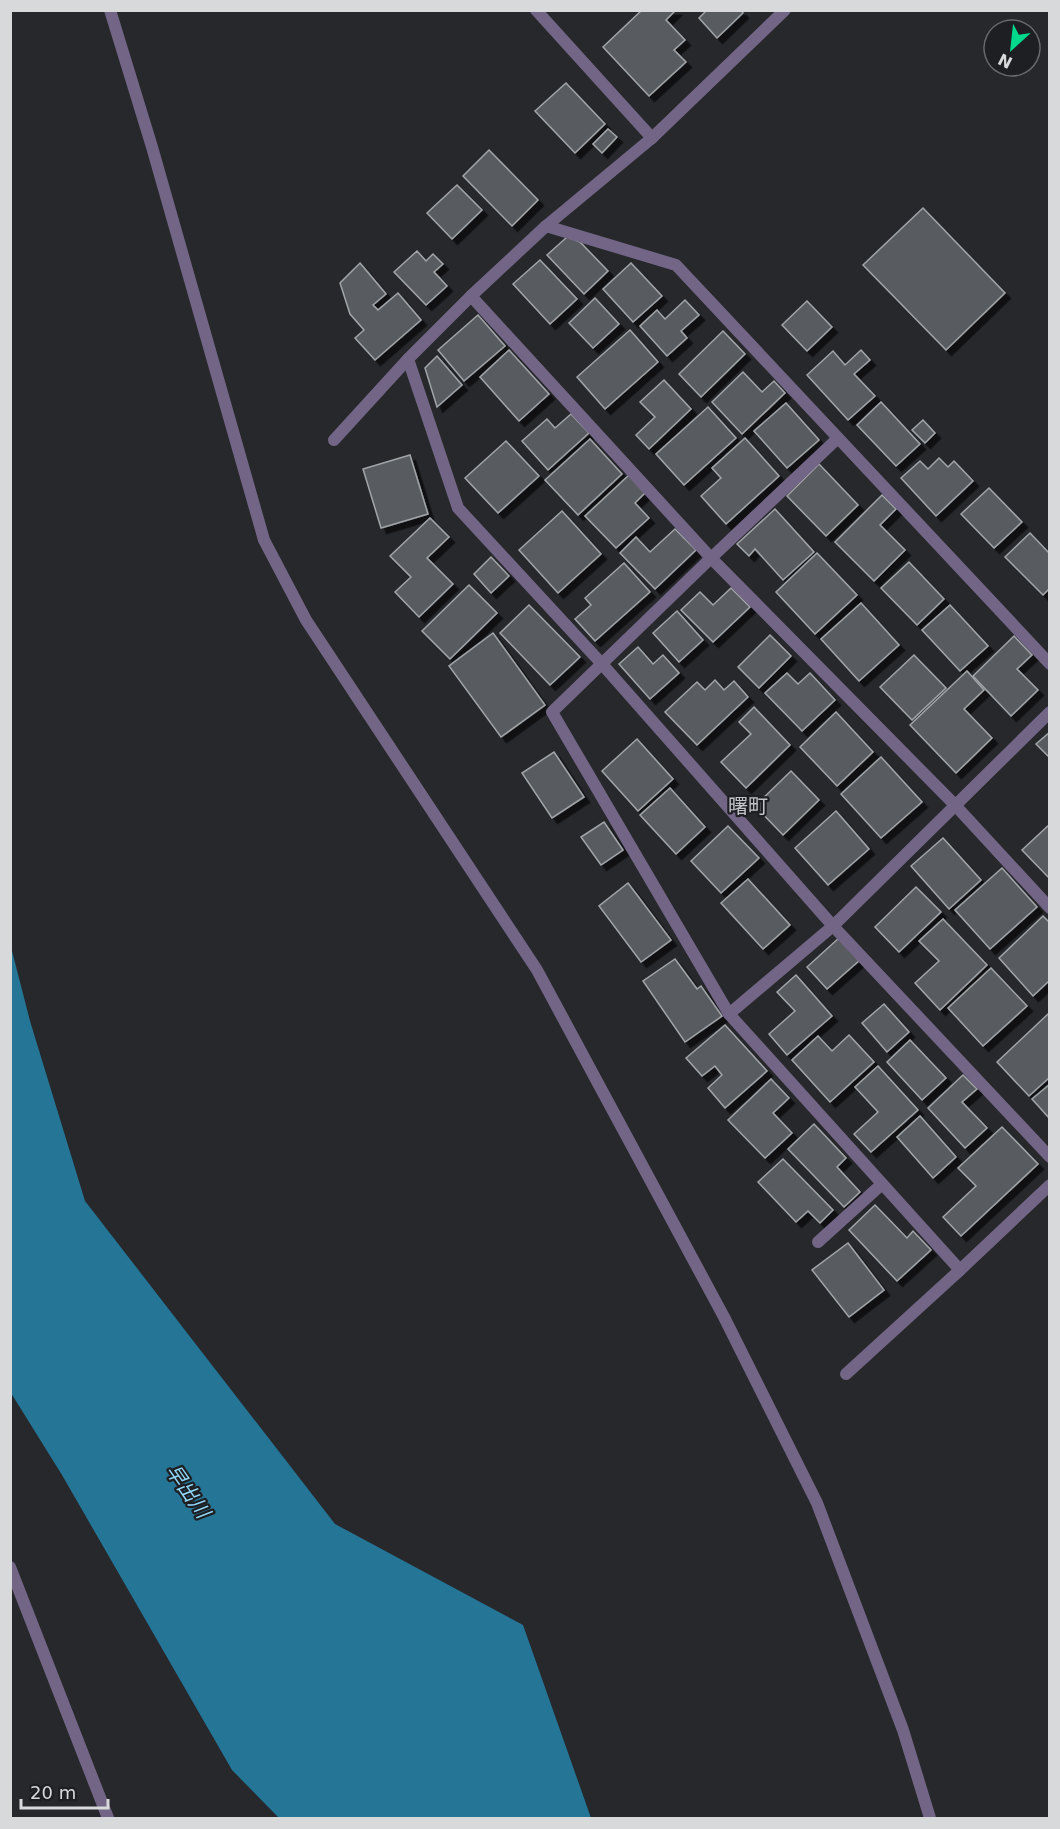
<svg xmlns="http://www.w3.org/2000/svg" width="1060" height="1829" viewBox="0 0 1060 1829" font-family="'DejaVu Sans','Noto Sans JP',sans-serif">
	<style>
		.water { fill: #257597 }
		.building { fill: #595c60; stroke: #a1a5a9; stroke-width: 1.5; filter: url(#shadow) }
		.lines { fill: none; stroke-linecap: round; stroke-linejoin: round }
		.street { stroke: #726585; stroke-width: 12 }
		.labels { text-anchor: middle; dominant-baseline: central; stroke-width: 4.5; stroke-linejoin: round; paint-order: stroke }
		.neighbourhood-label { font-size: 20px; fill: #c3c4c9; stroke: #1e1f22 }
		.water-label { font-size: 20px; font-style: italic; fill: #91d8fb; stroke: #1e1f22 }
	</style>
	<defs>
		<filter id="shadow"><feDropShadow dx="5.5" dy="5.5" stdDeviation="0" flood-color="#0009"/></filter>
	</defs>
	<rect width="100%" height="100%" fill="#27282c"/>
	<!-- water -->
	<polygon class="water" points="11,947 30,1021 85,1201 335,1524 523,1625 591,1818 279,1818 232,1770 62,1475 11,1393"/>
	<!-- building -->
	<g class="building">
		<polygon points="642,10 676,10 666,20 685,40 674,50 686,62 649,96 603,47"/>
		<polygon points="707,10 741,10 743,13 717,38 699,18"/>
		<polygon points="566,83 605,124 575,153 535,111"/>
		<polygon points="608,129 617,137 602,153 593,144"/>
		<polygon points="489,150 538,200 512,226 463,176"/>
		<polygon points="457,185 482,210 452,239 427,213"/>
		<polygon points="923,208 1005,293 946,350 863,265"/>
		<polygon points="567,237 580,242 608,271 584,294 547,255"/>
		<polygon points="417,251 426,261 433,254 443,264 434,272 447,286 426,305 394,272"/>
		<polygon points="540,260 577,299 550,324 513,284"/>
		<polygon points="360,263 386,294 373,305 378,310 398,293 421,320 375,360 355,338 364,330 350,314 340,283"/>
		<polygon points="631,263 662,296 633,322 603,289"/>
		<polygon points="595,298 619,324 593,348 569,323"/>
		<polygon points="685,300 699,315 681,331 687,338 667,356 640,326 657,310 665,319"/>
		<polygon points="807,301 832,327 807,351 782,325"/>
		<polygon points="478,315 505,346 464,381 438,350"/>
		<polygon points="630,330 658,362 605,409 577,377"/>
		<polygon points="723,331 745,354 701,397 679,374"/>
		<polygon points="509,350 549,394 519,421 480,377"/>
		<polygon points="861,350 870,360 854,374 875,396 848,420 807,375 833,351 845,365"/>
		<polygon points="437,356 462,385 437,407 425,368"/>
		<polygon points="743,372 762,392 774,381 785,393 742,434 712,402"/>
		<polygon points="664,380 691,409 649,449 636,435 655,417 640,402"/>
		<polygon points="881,402 920,444 896,466 857,425"/>
		<polygon points="786,403 819,440 787,468 754,431"/>
		<polygon points="708,407 736,438 684,485 656,454"/>
		<polygon points="571,414 589,433 548,470 522,441 547,419 555,428"/>
		<polygon points="923,420 935,433 925,443 912,430"/>
		<polygon points="745,438 779,476 726,524 701,496 721,478 712,468"/>
		<polygon points="590,439 622,474 578,515 545,480"/>
		<polygon points="506,441 539,476 498,513 465,478"/>
		<polygon points="410,455 428,514 381,528 363,469"/>
		<polygon points="939,458 948,467 954,461 973,481 936,516 901,478 920,461 928,469"/>
		<polygon points="819,464 858,505 826,536 787,496"/>
		<polygon points="629,475 645,493 635,503 649,518 616,548 585,516"/>
		<polygon points="989,488 1022,522 994,548 961,514"/>
		<polygon points="882,495 896,509 880,525 905,550 874,581 835,542"/>
		<polygon points="775,509 814,552 783,580 755,549 749,556 737,544"/>
		<polygon points="562,511 601,554 558,593 519,550"/>
		<polygon points="430,518 449,537 427,558 453,584 419,617 395,592 411,577 390,556"/>
		<polygon points="675,529 696,550 655,589 620,553 636,537 650,552"/>
		<polygon points="1030,533 1050,554 1050,588 1043,595 1005,557"/>
		<polygon points="817,553 857,595 815,634 776,592"/>
		<polygon points="491,557 509,576 491,593 474,574"/>
		<polygon points="909,562 944,599 917,625 881,588"/>
		<polygon points="624,563 650,592 595,641 575,619 591,605 585,598"/>
		<polygon points="469,585 497,613 450,659 422,631"/>
		<polygon points="731,588 750,607 713,642 681,610 700,592 713,605"/>
		<polygon points="861,603 899,645 859,681 821,639"/>
		<polygon points="529,605 580,657 550,685 500,633"/>
		<polygon points="950,605 988,646 960,671 922,630"/>
		<polygon points="677,611 703,640 679,662 653,633"/>
		<polygon points="493,633 545,705 501,737 449,666"/>
		<polygon points="770,635 791,656 759,688 738,667"/>
		<polygon points="1014,636 1032,655 1017,669 1038,690 1011,716 973,676"/>
		<polygon points="638,647 653,664 663,655 679,673 650,699 619,664"/>
		<polygon points="914,655 946,688 912,720 880,687"/>
		<polygon points="967,671 984,690 964,709 992,738 956,773 910,725"/>
		<polygon points="787,673 798,684 810,673 835,700 802,731 765,693"/>
		<polygon points="715,680 724,690 734,681 748,697 697,745 665,712 697,682 705,690"/>
		<polygon points="754,707 790,745 746,788 721,762 751,734 739,722"/>
		<polygon points="836,712 873,752 837,786 800,747"/>
		<polygon points="1050,732 1050,758 1036,744"/>
		<polygon points="637,739 673,779 638,811 602,771"/>
		<polygon points="554,752 584,797 552,818 522,773"/>
		<polygon points="881,757 922,802 881,838 841,794"/>
		<polygon points="791,771 819,800 783,835 755,806"/>
		<polygon points="670,788 705,827 676,854 640,815"/>
		<polygon points="836,811 869,849 828,885 795,848"/>
		<polygon points="604,822 623,850 601,865 581,837"/>
		<polygon points="1050,824 1050,879 1022,850"/>
		<polygon points="728,826 759,858 721,893 691,861"/>
		<polygon points="943,838 981,880 949,909 911,866"/>
		<polygon points="1002,868 1037,907 990,949 955,910"/>
		<polygon points="748,879 790,925 763,949 721,903"/>
		<polygon points="628,883 671,940 641,962 599,906"/>
		<polygon points="916,887 941,912 899,952 875,927"/>
		<polygon points="1043,916 1050,923 1050,980 1033,996 999,958"/>
		<polygon points="943,919 987,965 940,1010 915,983 939,961 919,941"/>
		<polygon points="840,937 860,960 827,989 807,967"/>
		<polygon points="675,959 697,989 701,986 722,1016 685,1042 643,981"/>
		<polygon points="991,968 1027,1006 983,1046 948,1008"/>
		<polygon points="796,975 832,1016 787,1055 769,1034 795,1011 777,992"/>
		<polygon points="884,1004 909,1032 887,1052 862,1023"/>
		<polygon points="1048,1014 1050,1016 1050,1077 1029,1096 997,1062"/>
		<polygon points="725,1025 767,1071 725,1108 708,1088 722,1075 715,1066 702,1076 686,1058"/>
		<polygon points="849,1035 874,1062 830,1102 792,1060 818,1036 832,1051"/>
		<polygon points="910,1040 946,1078 922,1100 887,1062"/>
		<polygon points="878,1066 918,1110 871,1152 854,1134 878,1112 855,1087"/>
		<polygon points="963,1075 977,1089 962,1102 987,1128 965,1148 928,1108"/>
		<polygon points="771,1079 789,1098 773,1113 792,1133 765,1158 728,1120"/>
		<polygon points="1050,1084 1050,1119 1032,1099"/>
		<polygon points="920,1116 956,1157 933,1178 897,1137"/>
		<polygon points="814,1124 846,1158 837,1167 860,1192 844,1207 788,1149"/>
		<polygon points="1002,1127 1038,1164 961,1236 943,1217 976,1186 958,1168"/>
		<polygon points="783,1159 833,1210 820,1223 808,1211 796,1222 758,1182"/>
		<polygon points="875,1205 907,1238 913,1231 931,1250 897,1281 849,1230"/>
		<polygon points="848,1243 884,1290 849,1317 812,1270"/>
	</g>
	<g class="lines">
		<!-- street -->
		<g class="street">
			<polyline points="110,10 152,147 264,540 306,620 537,970 724,1317 817,1503 903,1730 930,1818"/>
			<polyline points="536,10 652,138"/>
			<polyline points="546,226 676,265 1050,664"/>
			<polyline points="471,296 711,558 954,804 1050,908"/>
			<polyline points="408,359 458,508 602,664 833,926 1050,1157"/>
			<polyline points="838,438 711,558 552,712 729,1014 960,1270"/>
			<polyline points="334,440 408,359 471,296 546,226 652,138 785,10"/>
			<polyline points="729,1014 833,926 1050,712"/>
			<polyline points="818,1242 882,1184"/>
			<polyline points="846,1374 960,1270 1050,1185"/>
			<polyline points="10,1567 108,1818"/>
		</g>
	</g>
	<g class="labels">
		<!-- neighbourhood labels -->
		<g class="neighbourhood-label">
			<text x="748" y="806">曙町</text>
		</g>
		<!-- water labels -->
		<g class="water-label">
			<text transform="translate(188 1491) rotate(55)">早出川</text>
		</g>
	</g>
	<!-- border -->
	<rect width="1060" height="1829" fill="none" stroke="#d8d9db" stroke-width="24"/>
	<!-- north arrow -->
	<g transform="translate(1012 48) rotate(207)"><circle r="28" fill="#1e1f22" stroke="#68696c" stroke-width="1.5"/>
	<path d="M0-4.5L10 22L0 15L-10 22Z" fill="#00d98c"/>
	<text y="-9" font-size="16" font-weight="bold" text-anchor="middle" fill="#d8d9db">N</text>
	</g>
	<!-- scale -->
	<path d="M21 1799v9h87v-9" fill="none" stroke="#d8d9db" stroke-width="3"/>
	<text x="30" y="1799" font-size="18" fill="#d8d9db" stroke="#1e1f22" stroke-width="4.5" paint-order="stroke">20 m</text>
</svg>
